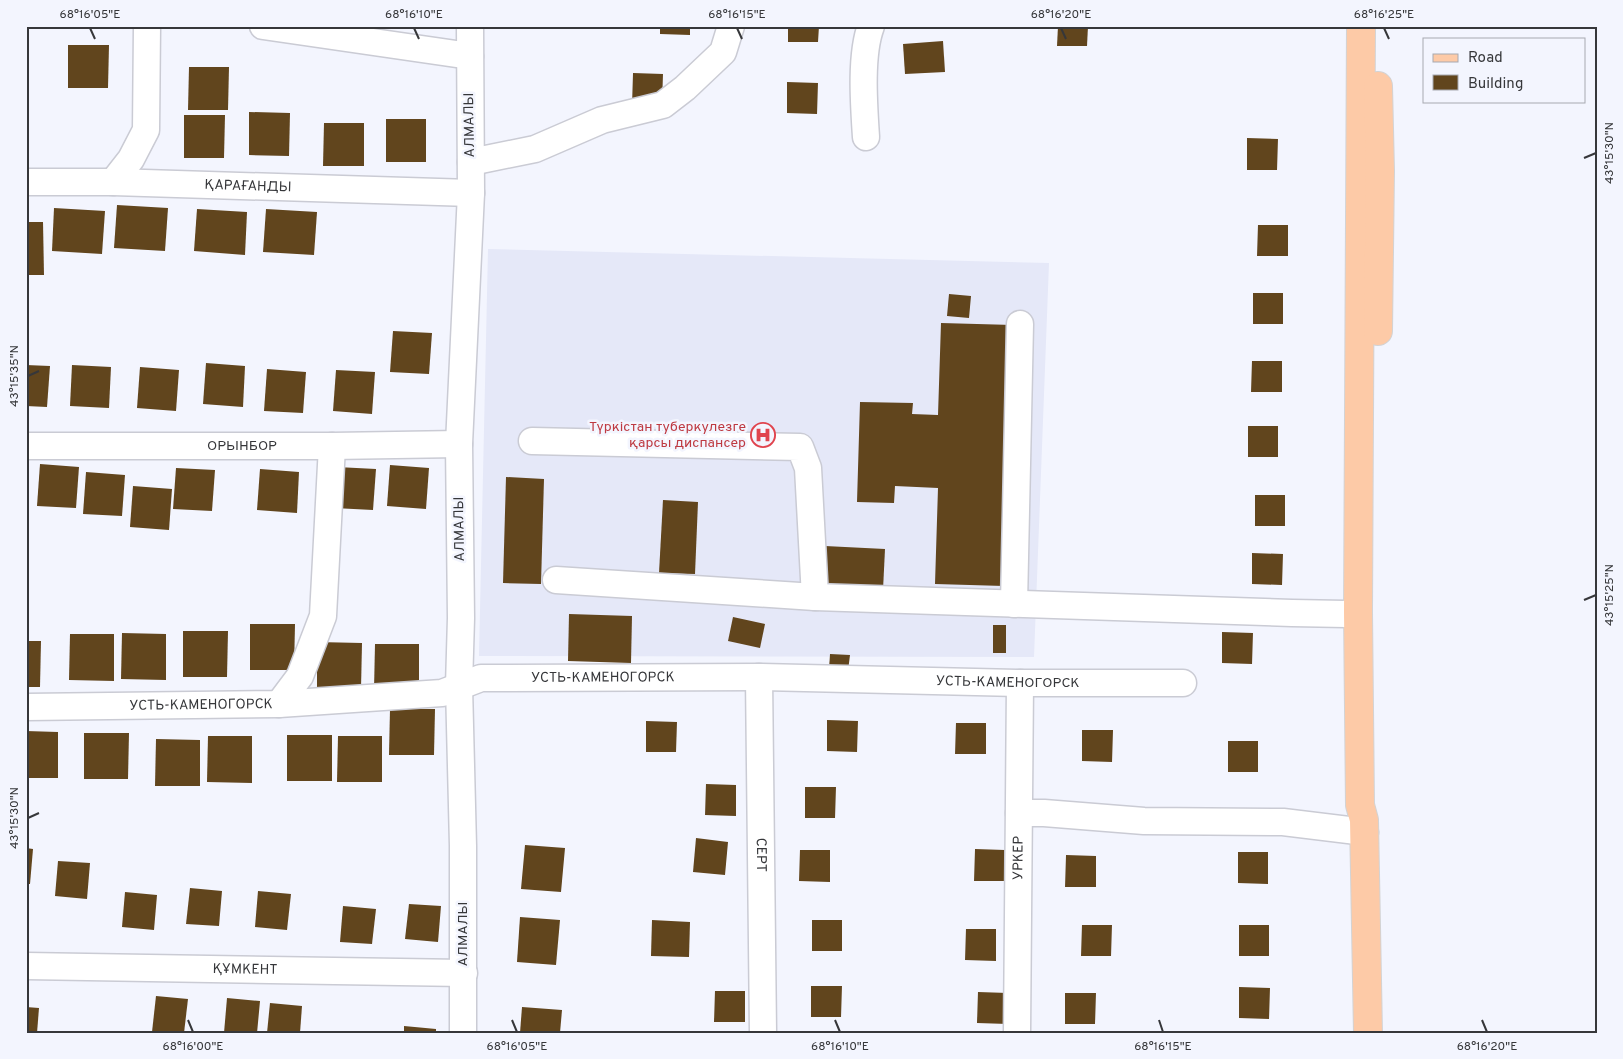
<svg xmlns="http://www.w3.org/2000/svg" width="1623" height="1059" viewBox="0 0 1623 1059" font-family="Overpass,sans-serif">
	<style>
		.built { fill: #e5e8f8 }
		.building { fill: #61451d }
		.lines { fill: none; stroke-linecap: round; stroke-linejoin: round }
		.minor-casing { stroke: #cacbd4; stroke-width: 29 }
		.major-casing { stroke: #d3d3d4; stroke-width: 30 }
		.minor { stroke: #fff; stroke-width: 26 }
		.major { stroke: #fdcaa7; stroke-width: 28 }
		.ticks { fill: none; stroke: #36373a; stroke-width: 2 }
		.labels { text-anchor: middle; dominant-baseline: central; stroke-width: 5; stroke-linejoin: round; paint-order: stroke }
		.street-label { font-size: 14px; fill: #36373a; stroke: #f3f5fe }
		.health-label { font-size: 14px; fill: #be3a42; stroke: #f3f5fe; text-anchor: end }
		.neatline { fill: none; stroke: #36373a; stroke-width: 2 }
		.ticks-label { font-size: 12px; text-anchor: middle; fill: #36373a }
	</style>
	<rect width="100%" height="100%" fill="#f3f5fe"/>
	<!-- built -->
	<polygon class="built" points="488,249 1049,263 1034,657 479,656"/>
	<!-- building -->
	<g class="building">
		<polygon points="660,26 690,26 690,35 660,34"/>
		<polygon points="788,26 819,26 818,42 788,42"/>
		<polygon points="1058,26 1088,26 1087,46 1057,46"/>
		<polygon points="943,41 945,72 905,74 903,44"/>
		<polygon points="68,45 109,45 108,88 68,88"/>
		<polygon points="189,67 229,67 228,110 188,110"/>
		<polygon points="633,73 663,74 662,105 632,105"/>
		<polygon points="787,82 818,83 817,114 787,113"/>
		<polygon points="249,112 290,113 289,156 249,155"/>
		<polygon points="184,115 225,115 224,158 184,158"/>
		<rect x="386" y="119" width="40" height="43"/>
		<polygon points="324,123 364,123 364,166 323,166"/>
		<polygon points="1247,138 1278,139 1277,170 1247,170"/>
		<polygon points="117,205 168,208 165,251 114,248"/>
		<polygon points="54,208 105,211 102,254 52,251"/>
		<polygon points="197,209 247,212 245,255 194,251"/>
		<polygon points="266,209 317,212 314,255 263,252"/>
		<polygon points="26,222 43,222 44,275 26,275"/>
		<polygon points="1258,225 1288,225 1288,256 1257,256"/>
		<rect x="1253" y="293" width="30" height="31"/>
		<polygon points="949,294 971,296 969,318 947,316"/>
		<polygon points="941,323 1013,325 1004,586 935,584 938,488 895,486 894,503 857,502 860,402 913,403 912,414 938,415"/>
		<polygon points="393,331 432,333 429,374 390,372"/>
		<polygon points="1252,361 1282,361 1282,392 1251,392"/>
		<polygon points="206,363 245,366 243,407 203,404"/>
		<polygon points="26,365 50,366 47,407 26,406"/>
		<polygon points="72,365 111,367 109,408 70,406"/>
		<polygon points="140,367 179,370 176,411 137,408"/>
		<polygon points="267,369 306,372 303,413 264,411"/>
		<polygon points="336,370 375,372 372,414 333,411"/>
		<rect x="1248" y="426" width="30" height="31"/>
		<polygon points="40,464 79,467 76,508 37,506"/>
		<polygon points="390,465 429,468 426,509 387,506"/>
		<polygon points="337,467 376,469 373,510 334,508"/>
		<polygon points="176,468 215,470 212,511 173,509"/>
		<polygon points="260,469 299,472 297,513 257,510"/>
		<polygon points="86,472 125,475 122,516 83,514"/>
		<polygon points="506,477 544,479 541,584 503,583"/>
		<polygon points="133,486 172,489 169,530 130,527"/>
		<rect x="1255" y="495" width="30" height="31"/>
		<polygon points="663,500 698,502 695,574 659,573"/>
		<polygon points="825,546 885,549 883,590 823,588"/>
		<polygon points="1252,553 1283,554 1282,585 1252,584"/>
		<polygon points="569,614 632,616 631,663 568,661"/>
		<polygon points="733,617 765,624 760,648 728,641"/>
		<polygon points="250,624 295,624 294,670 250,670"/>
		<rect x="993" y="625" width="13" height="28"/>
		<polygon points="183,631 228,631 227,677 183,677"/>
		<polygon points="1222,632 1253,633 1252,664 1222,663"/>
		<polygon points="122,633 166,634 166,680 121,679"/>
		<polygon points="70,634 114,634 114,681 69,680"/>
		<polygon points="26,641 41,641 40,687 26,687"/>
		<polygon points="317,642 362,643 361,689 317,689"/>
		<polygon points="375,644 419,644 419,690 374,690"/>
		<polygon points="830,654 850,655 848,671 829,669"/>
		<polygon points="390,709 435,709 434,755 389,755"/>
		<polygon points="827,720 858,721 857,752 827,751"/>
		<polygon points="646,721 677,722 676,752 646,752"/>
		<polygon points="956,723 986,723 986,754 955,754"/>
		<polygon points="1082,730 1113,730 1112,762 1082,761"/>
		<polygon points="26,731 58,732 58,778 26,778"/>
		<polygon points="84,733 129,733 128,779 84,779"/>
		<rect x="287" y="735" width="45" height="46"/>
		<polygon points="208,736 252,736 252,783 207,782"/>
		<polygon points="338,736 382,736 382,782 337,782"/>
		<polygon points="156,739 200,740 200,786 155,786"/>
		<rect x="1228" y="741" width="30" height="31"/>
		<polygon points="706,784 736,785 736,816 705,815"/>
		<polygon points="805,787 836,787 835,818 805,818"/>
		<polygon points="696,838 728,842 725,875 693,872"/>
		<polygon points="525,845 565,848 561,892 521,889"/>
		<polygon points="26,848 33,849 30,884 26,884"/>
		<polygon points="975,849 1005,850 1004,881 974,881"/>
		<polygon points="800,850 830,850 830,882 799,881"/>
		<polygon points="1238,852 1268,852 1268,884 1238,883"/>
		<polygon points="1066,855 1096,856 1096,887 1065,887"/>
		<polygon points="58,861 90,863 87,899 55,896"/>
		<polygon points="190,888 222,891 219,926 186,924"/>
		<polygon points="258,891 291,894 287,930 255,927"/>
		<polygon points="125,892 157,895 154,930 122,927"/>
		<polygon points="409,904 441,906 438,942 405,939"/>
		<polygon points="343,906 376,909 372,944 340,942"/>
		<polygon points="520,917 560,920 556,965 517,962"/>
		<polygon points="652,920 690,922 689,957 651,956"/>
		<rect x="812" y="920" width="30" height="31"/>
		<polygon points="1082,925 1112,925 1111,956 1081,956"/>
		<rect x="1239" y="925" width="30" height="31"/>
		<polygon points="966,929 996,929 996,961 965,960"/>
		<polygon points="811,986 842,986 841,1017 811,1017"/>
		<polygon points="1239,987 1270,988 1269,1019 1239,1018"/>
		<polygon points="715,991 745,991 745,1022 714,1022"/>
		<polygon points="978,992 1008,993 1008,1024 977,1023"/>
		<polygon points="1065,993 1096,993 1095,1024 1065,1024"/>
		<polygon points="156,996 188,999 184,1033 152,1032"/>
		<polygon points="227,998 260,1001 257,1033 224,1033"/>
		<polygon points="270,1003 302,1006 300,1033 267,1033"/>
		<polygon points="26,1007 39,1008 37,1033 26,1033"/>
		<polygon points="522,1007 562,1010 560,1033 520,1033"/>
		<polygon points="404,1026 436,1029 436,1033 404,1033"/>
	</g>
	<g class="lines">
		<defs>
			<g id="minor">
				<polyline points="263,26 470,56"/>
				<path d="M866,137C864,106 860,55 871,26"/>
				<polyline points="471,162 535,149 602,120 663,105 685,88 723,52 731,26"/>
				<path id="s1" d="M26,182H113L471,193"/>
				<polyline points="113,182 131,159 146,130 147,26"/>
				<polyline points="532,441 800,447 808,468 815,597"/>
				<path id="s2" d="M26,446H332L459,444"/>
				<polyline points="556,580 815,597 1292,613 1346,614 1358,612"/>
				<polyline points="1014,604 1020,324"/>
				<path id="s3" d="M759,677L763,1033"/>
				<polyline points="279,704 300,676 323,616 332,446"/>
				<path id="s4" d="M26,707L279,704L442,693L481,678L759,677L1020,683H1183"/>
				<polyline points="1019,813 1044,813 1144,821 1283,822 1365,832"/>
				<path id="s5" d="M26,966L464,973"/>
				<polyline points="463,1033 463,846 459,686 461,618 459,444 471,193 470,26"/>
				<path id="s6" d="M1017,1033L1020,683"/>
			</g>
			<g id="major">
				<polyline points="1361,26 1358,612 1360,805 1364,820 1368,1033"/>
				<polyline points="1378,86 1380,171 1378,331"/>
			</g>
		</defs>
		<!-- minor casing -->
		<use href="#minor" class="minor-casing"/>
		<!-- major casing -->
		<use href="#major" class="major-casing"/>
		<!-- minor -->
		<use href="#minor" class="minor"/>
		<!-- major -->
		<use href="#major" class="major"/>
	</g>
	<!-- ticks -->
	<path class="ticks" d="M90,28L95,39M414,28L419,39M737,28L742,39M1061,28L1066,39M1384,28L1389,39M1584,158L1596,153M28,376L39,371M1584,600L1596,595M28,818L39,813M188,1020L193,1032M512,1020L517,1032M835,1020L840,1032M1159,1020L1163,1032M1482,1020L1487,1032"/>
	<!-- icons -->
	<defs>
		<symbol id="hospital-ring" viewBox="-11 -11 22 22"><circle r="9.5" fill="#f3f5fe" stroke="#e0444e" stroke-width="1.5"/><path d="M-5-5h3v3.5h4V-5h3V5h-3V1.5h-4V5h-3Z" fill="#e0444e"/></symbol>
	</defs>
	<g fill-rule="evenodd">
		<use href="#hospital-ring" x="749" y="421" width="28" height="28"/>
	</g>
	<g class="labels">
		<!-- street labels -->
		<g class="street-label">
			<text transform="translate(470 125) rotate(-91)">АЛМАЛЫ</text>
			<text stroke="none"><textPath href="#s1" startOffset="222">ҚАРАҒАНДЫ</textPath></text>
			<text stroke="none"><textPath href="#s2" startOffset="216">ОРЫНБОР</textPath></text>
			<text transform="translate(460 529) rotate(-91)">АЛМАЛЫ</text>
			<text stroke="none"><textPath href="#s4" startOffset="580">УСТЬ-КАМЕНОГОРСК</textPath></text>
			<text stroke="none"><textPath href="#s4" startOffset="985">УСТЬ-КАМЕНОГОРСК</textPath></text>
			<text stroke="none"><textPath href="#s4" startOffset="175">УСТЬ-КАМЕНОГОРСК</textPath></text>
			<text stroke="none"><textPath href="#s3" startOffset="178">СЕРТ</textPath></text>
			<text stroke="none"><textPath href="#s6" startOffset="175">УРКЕР</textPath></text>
			<text transform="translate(463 934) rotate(-90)">АЛМАЛЫ</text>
			<text stroke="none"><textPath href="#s5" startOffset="219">ҚҰМКЕНТ</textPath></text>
		</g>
		<!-- health labels -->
		<g class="health-label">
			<text x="746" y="427">Түркістан туберкулезге<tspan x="746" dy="16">қарсы диспансер</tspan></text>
		</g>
	</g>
	<!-- border -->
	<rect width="1623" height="1059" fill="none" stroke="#f3f5fe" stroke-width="55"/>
	<!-- legend -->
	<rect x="1423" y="38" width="162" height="65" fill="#f3f5fe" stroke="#a7a9b0"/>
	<rect x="1433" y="54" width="25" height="8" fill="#fdcaa7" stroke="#a7a9b0"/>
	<text x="1468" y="62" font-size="15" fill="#36373a">Road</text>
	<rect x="1433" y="75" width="25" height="15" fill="#61451d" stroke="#a7a9b0"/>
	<text x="1468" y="88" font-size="15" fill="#36373a">Building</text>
	<rect x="28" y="28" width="1568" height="1004" class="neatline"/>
	<g class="ticks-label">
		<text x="90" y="18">68°16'05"E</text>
		<text x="414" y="18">68°16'10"E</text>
		<text x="737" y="18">68°16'15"E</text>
		<text x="1061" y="18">68°16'20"E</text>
		<text x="1384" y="18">68°16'25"E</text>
		<text transform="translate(1609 153) rotate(-90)" y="4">43°15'30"N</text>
		<text transform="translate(14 376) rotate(-90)" y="4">43°15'35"N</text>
		<text transform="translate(1609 595) rotate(-90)" y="4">43°15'25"N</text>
		<text transform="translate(14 818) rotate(-90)" y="4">43°15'30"N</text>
		<text x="193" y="1050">68°16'00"E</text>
		<text x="517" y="1050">68°16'05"E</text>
		<text x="840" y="1050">68°16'10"E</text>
		<text x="1163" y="1050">68°16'15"E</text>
		<text x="1487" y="1050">68°16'20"E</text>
	</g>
</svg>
